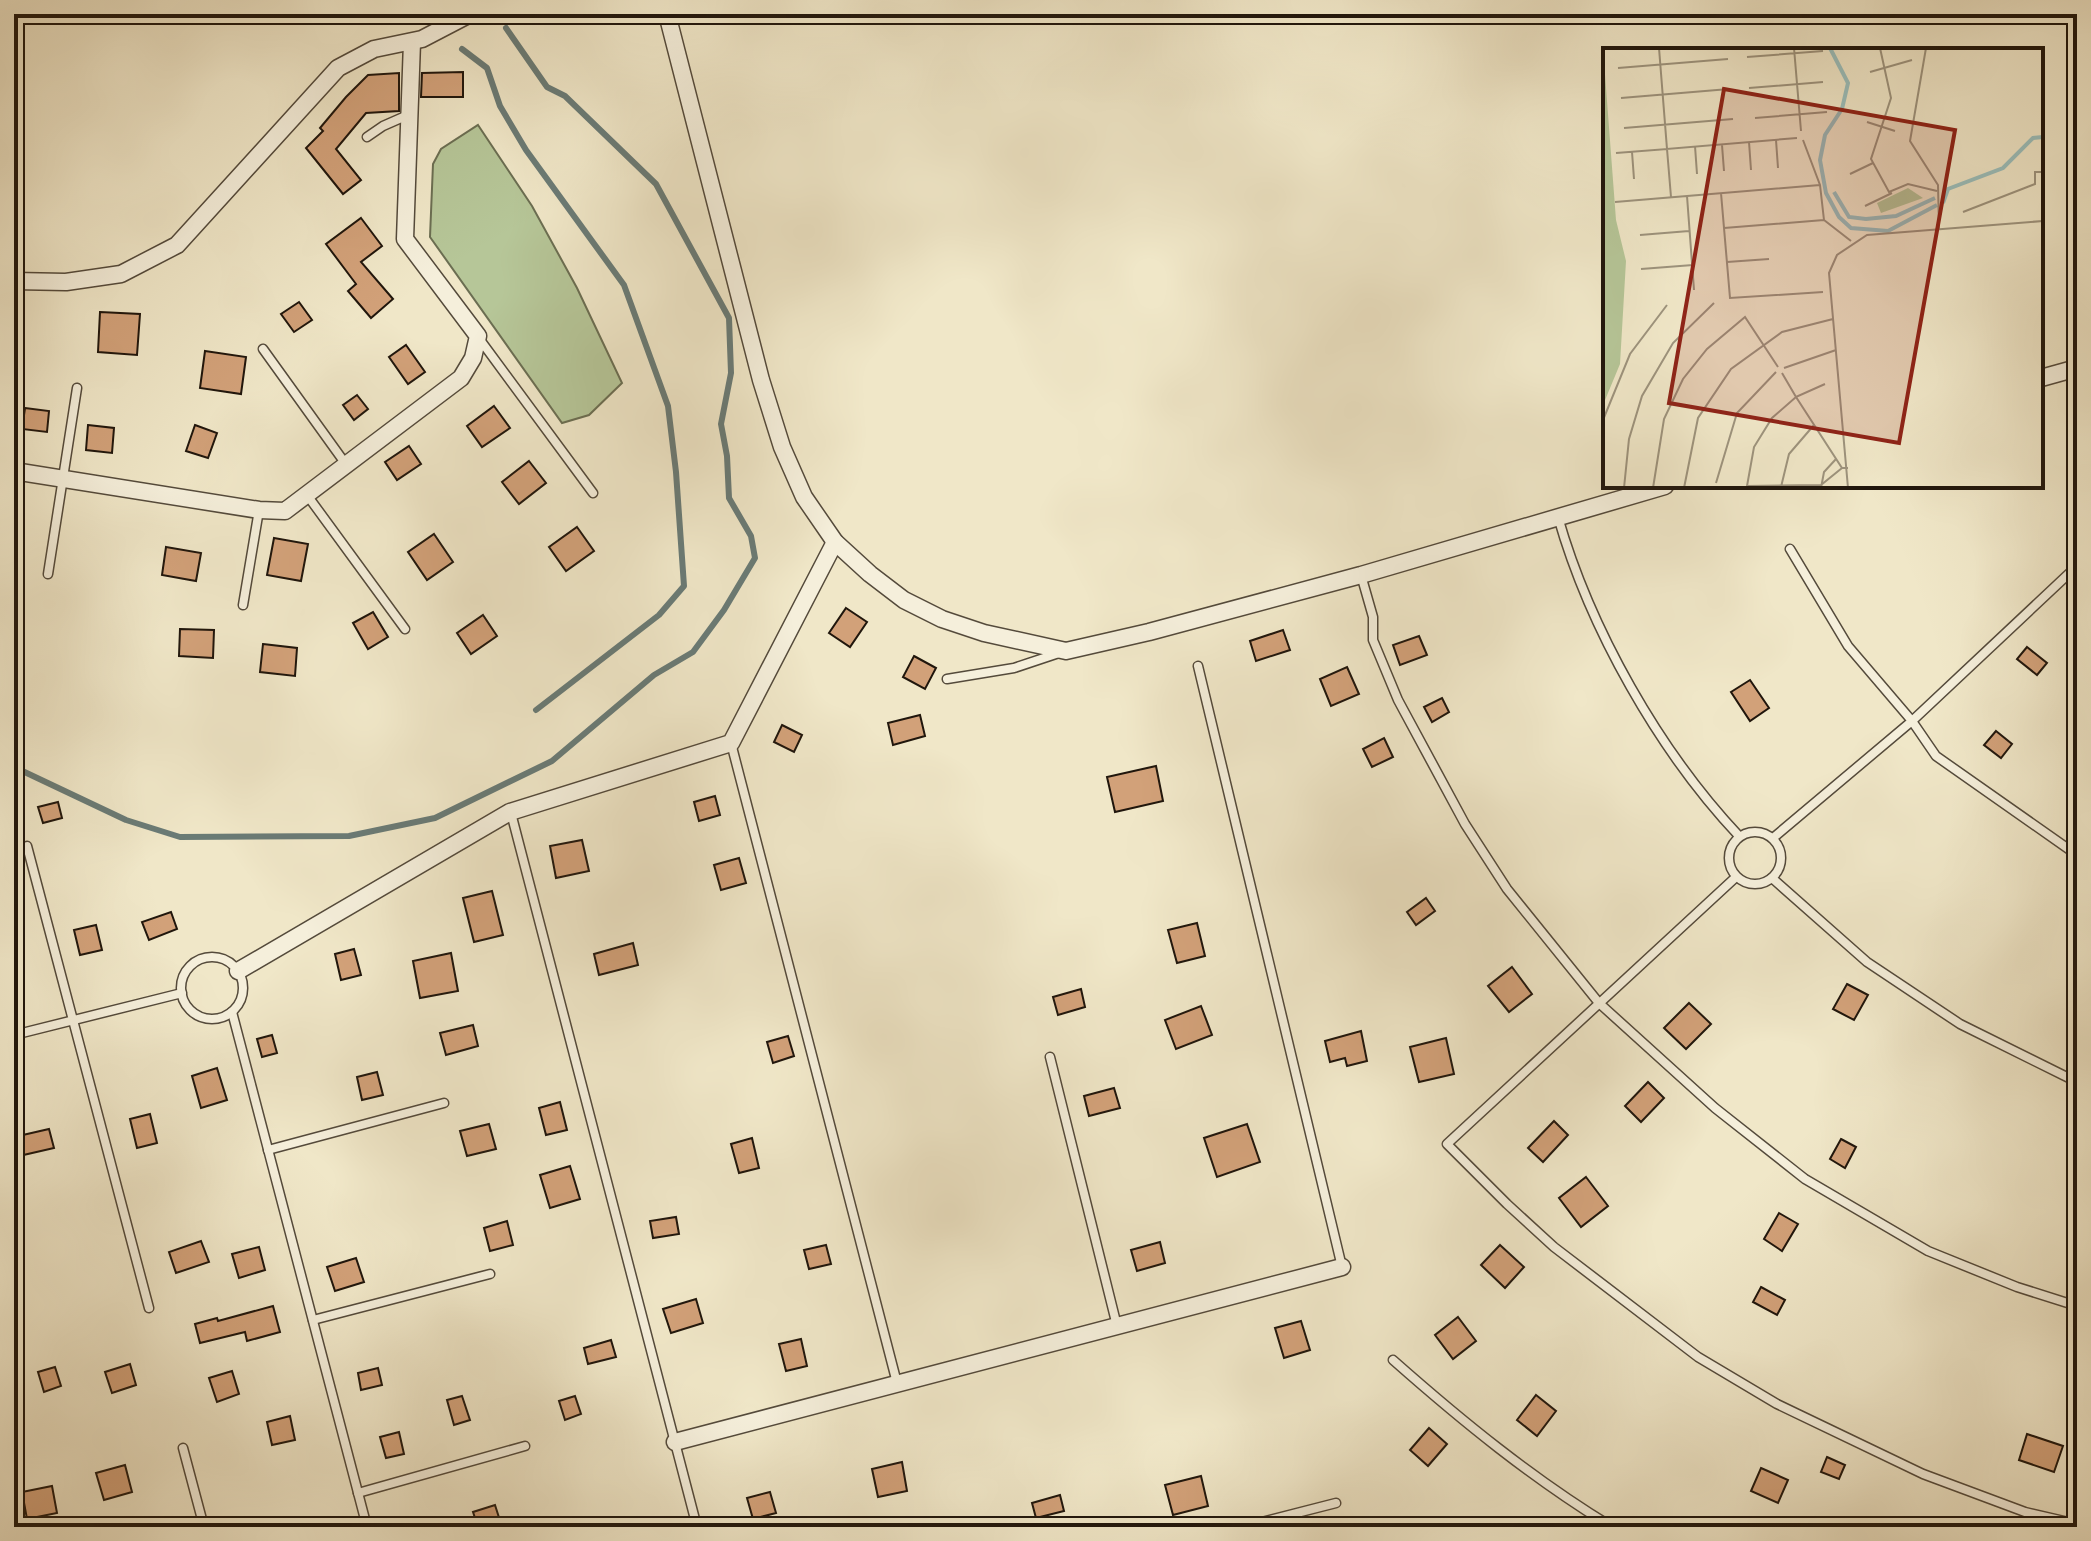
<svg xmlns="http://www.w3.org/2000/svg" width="2091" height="1541" viewBox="0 0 2091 1541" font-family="'Old Standard TT',serif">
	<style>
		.green { fill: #b6c698; stroke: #6b6e52; stroke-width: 2 }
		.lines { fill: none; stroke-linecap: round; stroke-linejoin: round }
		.stream { stroke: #6a7b76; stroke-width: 6 }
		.building { fill: #d2a179; stroke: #20160c; stroke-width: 2 }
		.service-casing { stroke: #544a3b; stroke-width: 11 }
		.minor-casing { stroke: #544a3b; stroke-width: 19 }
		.service { stroke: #f5efdb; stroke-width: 8 }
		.minor { stroke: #f5efdb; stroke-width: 16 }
		.inset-river { fill: none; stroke: #9bbfbc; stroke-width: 4 }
		.inset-road { fill: none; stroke: #9d937d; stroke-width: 2 }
		.view { fill: #8f2418; fill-opacity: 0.15; stroke: #8f2418; stroke-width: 4 }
		.inset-edge { fill: none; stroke: #20160c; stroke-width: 4 }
	</style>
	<rect width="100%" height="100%" fill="#f0e7c8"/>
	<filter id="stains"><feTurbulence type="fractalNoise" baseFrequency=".0025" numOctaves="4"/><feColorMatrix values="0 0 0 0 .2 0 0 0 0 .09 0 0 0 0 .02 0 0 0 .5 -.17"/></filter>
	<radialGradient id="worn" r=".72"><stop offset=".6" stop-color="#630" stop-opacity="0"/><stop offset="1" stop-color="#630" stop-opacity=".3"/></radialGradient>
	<!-- green -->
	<polygon class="green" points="478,125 532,206 577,288 622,383 589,415 562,423 430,237 433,164 441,149"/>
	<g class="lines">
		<!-- stream -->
		<g class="stream">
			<polyline points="462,49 487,68 500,106 526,150 624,285 668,406 676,472 684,586 659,615 536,710"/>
			<polyline points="14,767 126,820 180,837 349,836 435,818 552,761 654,675 693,652 724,610 755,558 751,536 729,498 727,456 721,424 731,373 729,318 656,184 565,96 547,87 506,28"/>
		</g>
	</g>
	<!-- building -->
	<g class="building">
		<polygon points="463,72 463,97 421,97 422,73"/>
		<polygon points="399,73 399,111 366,113 336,149 361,180 343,194 306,148 323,131 320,128 346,97 368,75"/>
		<polygon points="361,218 382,246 361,262 393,299 371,318 348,291 356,284 326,244"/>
		<polygon points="299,302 312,320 294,332 281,314"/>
		<polygon points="100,312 140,314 137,355 98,352"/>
		<polygon points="406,345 425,372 408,384 389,357"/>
		<polygon points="205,351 246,357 241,394 200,388"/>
		<polygon points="357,395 368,409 354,420 343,405"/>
		<polygon points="494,406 510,428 482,447 467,426"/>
		<polygon points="25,408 49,411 47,432 22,429"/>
		<polygon points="88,425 114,428 112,453 86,450"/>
		<polygon points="195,425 217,433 208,458 186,451"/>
		<polygon points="409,446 421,464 397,480 385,462"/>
		<polygon points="529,461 546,483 519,504 502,482"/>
		<polygon points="577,527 594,551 566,571 549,547"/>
		<polygon points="434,534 453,562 427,580 408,552"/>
		<polygon points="274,538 308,544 301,581 267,575"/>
		<polygon points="166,547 201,553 196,581 162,575"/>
		<polygon points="846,608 867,622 850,647 829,633"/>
		<polygon points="373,612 388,637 368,649 353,623"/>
		<polygon points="483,615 497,636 471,654 457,633"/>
		<polygon points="180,629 214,630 213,658 179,656"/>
		<polygon points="1283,630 1290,650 1256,661 1250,641"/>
		<polygon points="1419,636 1427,655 1400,665 1393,645"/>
		<polygon points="263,644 297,648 295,676 260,672"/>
		<polygon points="2027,647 2047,663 2037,675 2017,659"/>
		<polygon points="914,656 936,668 925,689 903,677"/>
		<polygon points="1347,667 1359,694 1331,706 1320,679"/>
		<polygon points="1750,680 1769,708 1750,721 1731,692"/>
		<polygon points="1442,698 1449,712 1432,722 1424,707"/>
		<polygon points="920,715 925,736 893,745 888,723"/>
		<polygon points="782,725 802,735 794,752 774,742"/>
		<polygon points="1996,731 2012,744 2001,758 1984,745"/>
		<polygon points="1384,738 1393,757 1372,767 1363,749"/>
		<polygon points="1156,766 1163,801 1115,812 1107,777"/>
		<polygon points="715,796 720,815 699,821 694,802"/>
		<polygon points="58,802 62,818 43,823 38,807"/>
		<polygon points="582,840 589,871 556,878 550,846"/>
		<polygon points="739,858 746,883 721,890 714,865"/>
		<polygon points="492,891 503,935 474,942 463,898"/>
		<polygon points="1426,898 1435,911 1416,925 1407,912"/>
		<polygon points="171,912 177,929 149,940 142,922"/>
		<polygon points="1197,923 1205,956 1177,963 1168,930"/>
		<polygon points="96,925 102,950 80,955 74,930"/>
		<polygon points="633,943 638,965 599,975 594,954"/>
		<polygon points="354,949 361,975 341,980 335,954"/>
		<polygon points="451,953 458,991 420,998 413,961"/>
		<polygon points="1512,967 1532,994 1509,1012 1488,986"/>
		<polygon points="1847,984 1868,995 1854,1020 1833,1009"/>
		<polygon points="1081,989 1085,1007 1058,1015 1053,997"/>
		<polygon points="1689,1003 1711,1024 1686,1049 1664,1028"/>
		<polygon points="1201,1006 1212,1035 1176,1049 1165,1020"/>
		<polygon points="473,1025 478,1046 446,1055 440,1033"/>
		<polygon points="1361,1031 1367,1061 1347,1066 1345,1058 1330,1062 1325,1041"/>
		<polygon points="272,1035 277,1053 262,1057 257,1039"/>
		<polygon points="788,1036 794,1056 773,1063 767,1042"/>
		<polygon points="1446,1038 1454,1074 1419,1082 1410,1047"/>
		<polygon points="217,1068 227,1100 201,1108 192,1076"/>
		<polygon points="377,1072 383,1095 362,1100 357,1077"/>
		<polygon points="1648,1082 1664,1098 1641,1122 1625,1106"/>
		<polygon points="1114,1088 1120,1108 1089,1116 1084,1096"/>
		<polygon points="560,1102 567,1130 546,1135 539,1108"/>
		<polygon points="150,1114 157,1143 137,1148 130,1119"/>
		<polygon points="1554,1121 1568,1135 1543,1162 1528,1148"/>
		<polygon points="489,1124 496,1149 467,1156 460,1131"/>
		<polygon points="1247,1124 1260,1162 1217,1177 1204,1138"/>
		<polygon points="49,1129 54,1148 19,1156 14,1137"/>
		<polygon points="752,1138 759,1168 739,1173 731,1144"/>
		<polygon points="1841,1139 1856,1147 1845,1168 1830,1159"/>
		<polygon points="570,1166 580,1199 550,1208 540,1175"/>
		<polygon points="1586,1177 1608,1206 1581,1227 1559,1198"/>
		<polygon points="1779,1213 1798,1224 1782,1251 1764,1239"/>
		<polygon points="676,1217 679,1234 653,1238 650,1221"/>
		<polygon points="507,1221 513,1245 490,1251 484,1228"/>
		<polygon points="201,1241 209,1262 176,1273 169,1252"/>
		<polygon points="1160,1242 1165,1263 1137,1271 1131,1250"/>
		<polygon points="826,1245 831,1264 809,1269 804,1250"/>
		<polygon points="1500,1245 1524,1267 1505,1288 1481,1265"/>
		<polygon points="259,1247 265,1270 239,1278 232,1254"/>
		<polygon points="356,1258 364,1282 335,1291 327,1267"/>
		<polygon points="1761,1287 1785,1300 1777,1315 1753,1302"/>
		<polygon points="696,1299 703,1323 671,1333 663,1309"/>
		<polygon points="273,1306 280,1332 247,1341 245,1332 200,1343 195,1324 217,1318 218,1321"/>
		<polygon points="1458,1317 1476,1341 1453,1359 1435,1335"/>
		<polygon points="1301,1321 1310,1350 1284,1358 1275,1328"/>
		<polygon points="801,1339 807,1366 786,1371 779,1344"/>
		<polygon points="611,1340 616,1357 588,1364 584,1348"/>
		<polygon points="130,1364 136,1385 112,1393 105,1372"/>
		<polygon points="55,1367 61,1386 44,1392 38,1372"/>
		<polygon points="378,1368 382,1385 361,1390 358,1373"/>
		<polygon points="232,1371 239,1394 217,1402 209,1378"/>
		<polygon points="1536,1395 1556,1411 1537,1436 1517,1420"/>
		<polygon points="462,1396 470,1420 454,1425 447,1400"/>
		<polygon points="575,1396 581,1414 565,1420 559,1401"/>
		<polygon points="290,1416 295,1440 272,1445 267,1422"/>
		<polygon points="1429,1428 1447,1444 1428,1466 1410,1450"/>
		<polygon points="399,1432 404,1454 386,1458 380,1437"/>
		<polygon points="2027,1434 2063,1446 2054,1472 2019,1460"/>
		<polygon points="1827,1457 1845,1465 1839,1479 1821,1472"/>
		<polygon points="902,1462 907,1491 878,1497 872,1469"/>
		<polygon points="125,1465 132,1492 104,1500 96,1473"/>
		<polygon points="1761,1468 1788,1480 1778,1503 1751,1491"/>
		<polygon points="1201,1476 1208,1506 1173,1515 1165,1485"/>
		<polygon points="52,1486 57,1513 27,1519 22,1492"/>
		<polygon points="770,1492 776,1513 753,1519 747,1498"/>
		<polygon points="1060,1495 1064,1511 1036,1518 1032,1503"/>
		<polygon points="495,1505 502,1527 478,1527 473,1512"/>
	</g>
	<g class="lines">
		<defs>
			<g id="service">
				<polyline points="367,137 383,126 408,115"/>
				<polyline points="478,337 593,493"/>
				<polyline points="263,349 345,463"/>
				<polyline points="307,495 405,629"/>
				<path d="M1558,517C1590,629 1659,751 1739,836"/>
				<polyline points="2077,566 1912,721 1936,756 2077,855"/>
				<polyline points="48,574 77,388"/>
				<polyline points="1361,575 1373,617 1373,640 1398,700 1465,824 1507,889 1599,1003 1715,1108 1805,1179 1928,1251 2017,1287 2077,1306"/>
				<polyline points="243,605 259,510"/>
				<polyline points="1198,666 1342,1267"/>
				<polyline points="947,679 1014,668 1059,653"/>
				<polyline points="731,743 897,1383"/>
				<polyline points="511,813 697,1527"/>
				<circle cx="1755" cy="858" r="26"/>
				<polyline points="1773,838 1912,721 1848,646 1790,549"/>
				<polyline points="27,846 149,1308"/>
				<polyline points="1736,877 1447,1144 1507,1204 1554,1247 1698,1357 1777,1404 1923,1474 2025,1512 2077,1524"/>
				<polyline points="1772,878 1867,962 1960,1024 2077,1082"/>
				<circle cx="212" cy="988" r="31"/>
				<polyline points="232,1012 367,1527"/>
				<polyline points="14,1035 182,993"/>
				<polyline points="1050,1057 1117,1326"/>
				<polyline points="268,1150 444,1103"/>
				<polyline points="313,1320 490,1274"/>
				<path d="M1393,1360C1462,1421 1533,1479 1612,1527"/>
				<polyline points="183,1448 204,1527"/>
				<polyline points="358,1493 525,1446"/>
				<polyline points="1242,1527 1336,1503"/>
			</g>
			<g id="minor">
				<polyline points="667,14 761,380 782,447 804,497 835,542 870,574 904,600 942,619 984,633 1066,651 1149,632 1361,575 1665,486"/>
				<polyline points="14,281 66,282 121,274 177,245 338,68 374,49 422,39 470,14"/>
				<polyline points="2041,378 2077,368"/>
				<polyline points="14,471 259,510 285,511 461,378 473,358 478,336 405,239 412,42"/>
				<polyline points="238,971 510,812 731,743 835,542"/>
				<polyline points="675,1442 1342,1267"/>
			</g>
		</defs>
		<!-- service casing -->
		<use href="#service" class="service-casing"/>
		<!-- minor casing -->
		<use href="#minor" class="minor-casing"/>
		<!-- service -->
		<use href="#service" class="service"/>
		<!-- minor -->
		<use href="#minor" class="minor"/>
	</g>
	<!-- overview -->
	<g transform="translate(1603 48)">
		<rect width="440" height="440" fill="#f0e7c8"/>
		<path d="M0,0L13,172L23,213L17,316L0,357ZM305,140L320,150L278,165L274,155Z" fill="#b6c698"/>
		<path class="inset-river" d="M227,0L245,35L239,61L222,87L217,112L223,145L236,169L248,180L285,183L334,157M231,144L246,169L263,171L293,168L332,150M340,155L345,141L400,120L430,90L440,89"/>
		<path class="inset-road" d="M56,0L64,101L194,90M191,0L198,83M277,0L288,50L268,111L286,144L305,136L334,143M323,0L307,93L335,137L336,181M144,9L220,3M15,20L125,11M267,24L309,12M146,40L220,34M18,50L126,41M152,70L224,64M264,74L292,83M21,80L130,71M173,92L175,120M200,92L217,137L221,172L248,193M146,94L148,122M119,97L121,123M92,98L94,126M29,104L31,131M13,105L64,101L68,149M247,126L270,115M118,145L127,250L220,244M84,148L91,242M12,154L217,137M262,158L289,145M360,164L432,136V124H440M121,180L221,172M37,187L86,183M124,214L166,211M38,221L90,217M181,320L233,302M179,325L193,349L222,336M0,372L27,306L64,257M239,420L218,437L144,438L151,399L169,370L193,349L239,420H245M113,435L134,365L173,324M117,439L144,440M178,439L186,406L211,377M21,440L26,391L39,348L70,295L111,255M39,440L109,439M50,440L61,371L80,331L104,301L142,269L175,319M81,440L95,370L128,321L179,284L230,271M218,440L221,424L233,411M245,440L226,225L234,207L264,187L440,173"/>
		<path class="view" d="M121,41L352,82L296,395L66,355Z"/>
		<rect width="440" height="440" class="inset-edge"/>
	</g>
	<!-- margin -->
	<rect width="2091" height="1541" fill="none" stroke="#f0e7c8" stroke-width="48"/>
	<rect x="16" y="16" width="2059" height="1509" fill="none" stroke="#20160c" stroke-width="4"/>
	<rect x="24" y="24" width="2043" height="1493" fill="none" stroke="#20160c" stroke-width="2"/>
	<rect width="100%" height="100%" filter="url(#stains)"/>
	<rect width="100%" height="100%" fill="url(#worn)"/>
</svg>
